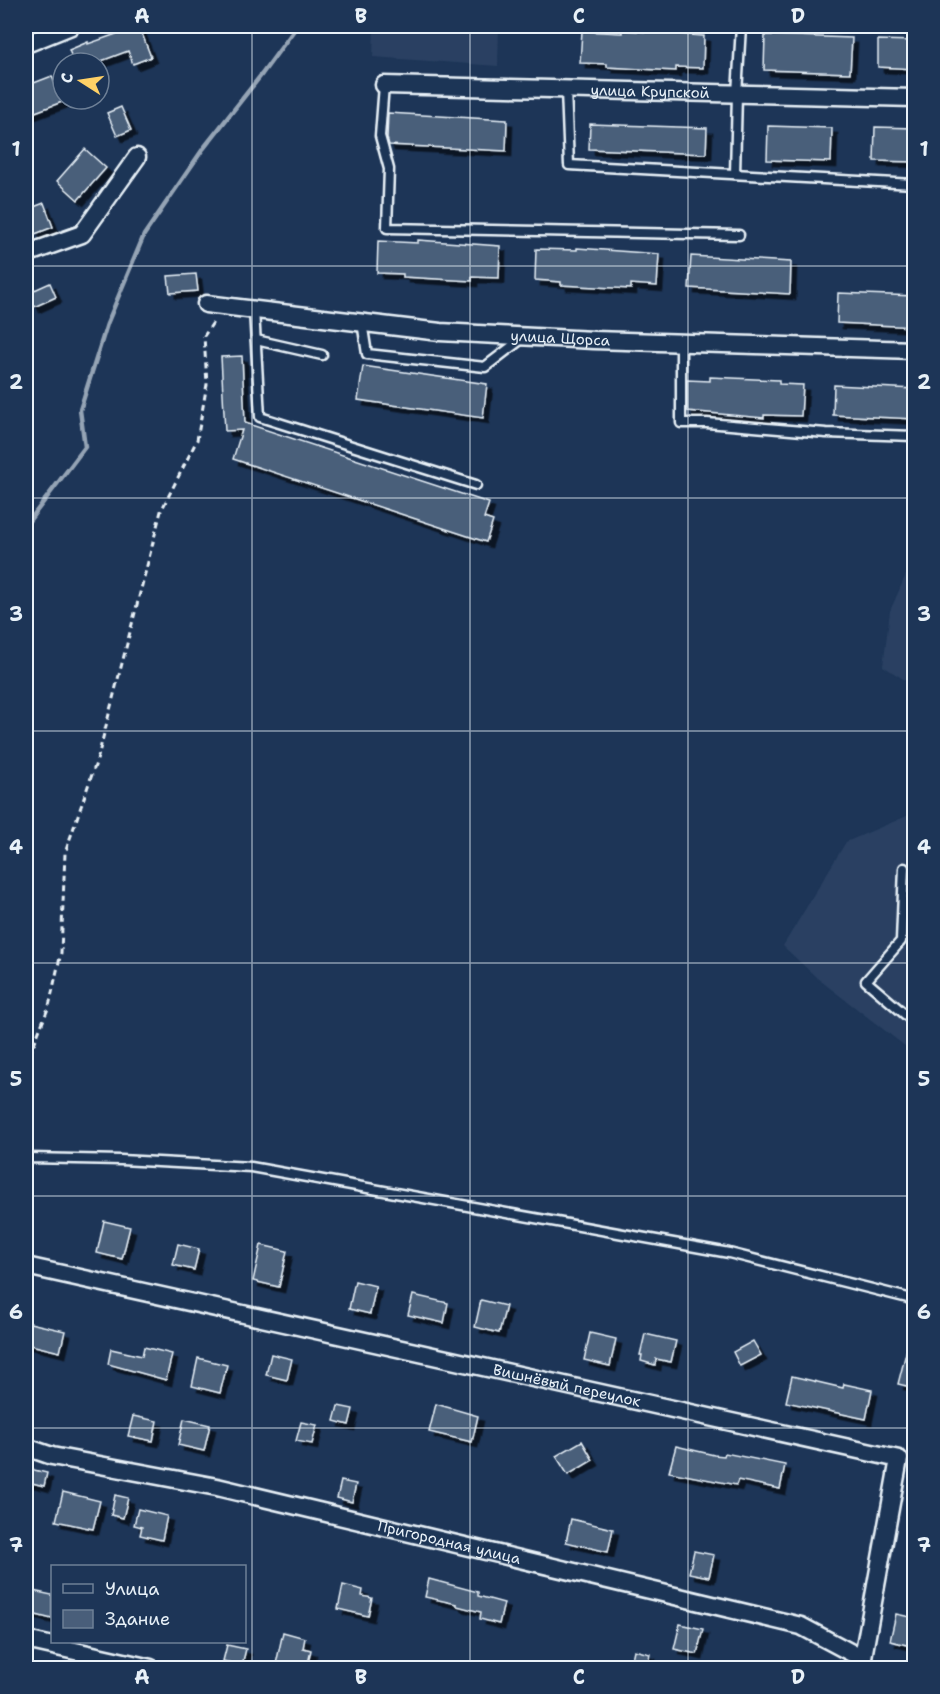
<svg xmlns="http://www.w3.org/2000/svg" width="940" height="1694" viewBox="0 0 940 1694" font-family="'Shantell Sans',sans-serif">
	<style>
		.built { fill: #2a4162 }
		.lines { fill: none; stroke-linecap: round; stroke-linejoin: round }
		.stream { stroke: #95a4b5; stroke-width: 4.5 }
		.building { fill: #495e7a; stroke: #e8f1f8; stroke-width: 1.5; filter: url(#shadow) }
		.service-casing { stroke: #e8f1f8; stroke-width: 13 }
		.minor-casing { stroke: #e8f1f8; stroke-width: 21 }
		.path { stroke: #e8f1f8; stroke-width: 3; stroke-dasharray: 6 4.5; stroke-linecap: butt }
		.service { stroke: #1d3557; stroke-width: 8 }
		.minor { stroke: #1d3557; stroke-width: 16 }
		.grid { fill: none; stroke: #e8f1f8; stroke-width: 1.5; stroke-opacity: 0.55 }
		.labels { text-anchor: middle; dominant-baseline: central; stroke-width: 4.5; stroke-linejoin: round; paint-order: stroke }
		.street-label { font-size: 15px; fill: #e8f1f8; stroke: #1d3557 }
		.neatline { fill: none; stroke: #e8f1f8; stroke-width: 2 }
		.grid-label { font-size: 20px; text-anchor: middle; font-weight: bold; fill: #e8f1f8 }
	</style>
	<defs>
		<filter id="shadow"><feDropShadow dx="5.5" dy="5.5" stdDeviation="0" flood-color="#0009"/></filter>
	</defs>
	<rect width="100%" height="100%" fill="#1d3557"/>
	<filter id="ink" filterUnits="userSpaceOnUse"><feTurbulence type="fractalNoise" baseFrequency=".0167" numOctaves="2"/><feDisplacementMap in="SourceGraphic" scale="12" xChannelSelector="R" yChannelSelector="G"/><feConvolveMatrix kernelMatrix="1 2 1 2 8 2 1 2 1" color-interpolation-filters="sRGB"/></filter>
	<g filter="url(#ink)">
		<!-- built -->
		<g class="built">
			<polygon points="374,26 499,26 498,66 373,57"/>
			<polygon points="912,561 914,561 914,686 883,666 890,611"/>
			<polygon points="914,813 914,1053 817,978 783,946 846,842"/>
		</g>
		<g class="lines">
			<!-- stream -->
			<polyline class="stream" points="26,525 85,447 80,410 107,324 144,235 203,149 262,74 297,26"/>
		</g>
		<!-- building -->
		<g class="building">
			<polygon points="139,26 151,57 133,64 128,51 96,63 74,63 69,50 88,42 88,44"/>
			<polygon points="622,30 704,36 703,68 676,67 676,71 658,70 607,67 607,64 580,63 582,31 622,33"/>
			<polygon points="765,35 852,38 850,73 764,70"/>
			<polygon points="878,40 915,41 915,69 878,67"/>
			<polygon points="52,76 62,102 30,114 26,103 26,86"/>
			<polygon points="121,107 131,130 117,136 107,113"/>
			<polygon points="388,113 507,120 506,151 389,145 387,138"/>
			<polygon points="590,124 707,128 706,154 589,149"/>
			<polygon points="768,126 832,128 831,162 767,160"/>
			<polygon points="875,127 915,128 915,162 874,161"/>
			<polygon points="85,149 106,168 78,200 57,181"/>
			<polygon points="44,203 53,227 35,234 26,210"/>
			<polygon points="418,240 500,246 499,278 472,277 472,281 454,280 403,277 403,274 377,273 378,241 418,243"/>
			<polygon points="577,248 659,254 657,286 631,284 631,289 561,285 561,282 535,280 536,249 577,250"/>
			<polygon points="691,256 791,262 790,294 689,288"/>
			<polygon points="196,274 198,291 170,293 168,276"/>
			<polygon points="50,283 56,297 34,307 28,293"/>
			<polygon points="838,293 915,296 915,327 837,323"/>
			<polygon points="242,356 245,423 489,503 484,518 493,521 486,542 233,459 242,430 225,431 221,357"/>
			<polygon points="363,366 487,384 483,418 358,400"/>
			<polygon points="710,377 779,380 779,384 803,385 801,416 764,415 764,418 687,411 687,380 710,381"/>
			<polygon points="834,385 915,389 915,419 833,415"/>
			<polygon points="104,1221 130,1227 122,1259 97,1253"/>
			<polygon points="178,1244 199,1249 194,1270 173,1265"/>
			<polygon points="261,1245 287,1251 279,1287 253,1281"/>
			<polygon points="355,1281 376,1286 370,1314 349,1309"/>
			<polygon points="413,1295 448,1303 444,1323 408,1315"/>
			<polygon points="481,1300 506,1306 499,1333 475,1327"/>
			<polygon points="30,1323 65,1331 60,1352 26,1344"/>
			<polygon points="590,1333 616,1339 610,1366 584,1360"/>
			<polygon points="645,1334 676,1341 671,1362 656,1359 655,1365 641,1361 642,1355 640,1355"/>
			<polygon points="910,1337 915,1338 915,1388 898,1384"/>
			<polygon points="753,1341 761,1355 740,1366 733,1352"/>
			<polygon points="144,1347 172,1354 166,1380 108,1364 111,1349 142,1356"/>
			<polygon points="271,1354 292,1359 287,1380 266,1375"/>
			<polygon points="198,1358 227,1365 220,1393 192,1386"/>
			<polygon points="792,1376 843,1388 844,1384 872,1390 866,1419 786,1402"/>
			<polygon points="436,1404 478,1416 472,1442 429,1432"/>
			<polygon points="338,1406 353,1409 349,1425 334,1421"/>
			<polygon points="133,1416 157,1421 153,1441 128,1436"/>
			<polygon points="184,1419 210,1425 204,1451 178,1445"/>
			<polygon points="301,1422 317,1425 312,1444 296,1441"/>
			<polygon points="582,1441 593,1460 568,1475 556,1456"/>
			<polygon points="676,1446 714,1455 724,1456 725,1453 785,1465 780,1489 738,1480 736,1485 669,1472"/>
			<polygon points="30,1469 47,1473 44,1486 28,1482"/>
			<polygon points="341,1481 356,1484 352,1502 337,1498"/>
			<polygon points="63,1492 100,1501 93,1529 56,1521"/>
			<polygon points="115,1495 128,1498 123,1518 111,1515"/>
			<polygon points="138,1509 167,1516 162,1540 140,1535 142,1527 134,1525"/>
			<polygon points="571,1519 613,1529 608,1552 566,1542"/>
			<polygon points="694,1551 714,1555 709,1577 689,1573"/>
			<polygon points="429,1579 478,1592 478,1596 504,1603 499,1624 480,1619 481,1612 457,1606 457,1604 425,1597"/>
			<polygon points="343,1585 363,1590 362,1596 372,1598 368,1616 338,1609"/>
			<polygon points="33,1591 52,1595 52,1619 28,1613"/>
			<polygon points="896,1614 915,1618 915,1633 911,1646 890,1641"/>
			<polygon points="680,1624 703,1629 697,1654 674,1649"/>
			<polygon points="283,1632 305,1638 303,1648 311,1650 307,1668 276,1664"/>
			<polygon points="227,1645 246,1649 242,1665 223,1661"/>
			<polygon points="634,1650 650,1654 647,1668 630,1668"/>
		</g>
		<g class="lines">
			<defs>
				<g id="service">
					<polyline points="384,85 380,136 389,169 387,228 739,235"/>
					<polyline points="566,90 569,165 914,184"/>
					<polyline points="735,174 737,94 741,26"/>
					<polyline points="254,310 260,417 476,485"/>
					<polyline points="362,322 367,354 485,367 523,338"/>
					<polyline points="256,340 322,355"/>
					<polyline points="681,343 681,423 707,423 826,433 914,436"/>
					<polyline points="904,868 901,941 866,981 914,1022"/>
					<polyline points="26,1161 30,1158 121,1160 251,1167 729,1253 908,1298 914,1302"/>
				</g>
				<g id="minor">
					<polyline points="26,44 71,26"/>
					<path id="s1" d="M384,85L914,98"/>
					<polyline points="26,254 82,234 137,157"/>
					<path id="s2" d="M206,304L440,332L594,340L914,350"/>
					<path id="s3" d="M26,1266L899,1459L861,1668"/>
					<path id="s4" d="M26,1447L52,1456L217,1487L801,1626L863,1659"/>
					<polyline points="26,1640 151,1668"/>
				</g>
			</defs>
			<!-- service casing -->
			<use href="#service" class="service-casing"/>
			<!-- minor casing -->
			<use href="#minor" class="minor-casing"/>
			<!-- path -->
			<polyline class="path" points="26,1064 49,1006 61,953 65,853 98,757 161,511 197,440 207,384 204,336 214,321"/>
			<!-- service -->
			<use href="#service" class="service"/>
			<!-- minor -->
			<use href="#minor" class="minor"/>
		</g>
	</g>
	<!-- grid -->
	<path class="grid" d="M252,26V1668M470,26V1668M688,26V1668M26,266H914M26,498H914M26,731H914M26,963H914M26,1196H914M26,1428H914"/>
	<g class="labels">
		<!-- street labels -->
		<g class="street-label">
			<text stroke="none"><textPath href="#s1" startOffset="266">улица Крупской</textPath></text>
			<text stroke="none"><textPath href="#s2" startOffset="356">улица Щорса</textPath></text>
			<text stroke="none"><textPath href="#s3" startOffset="554">Вишнёвый переулок</textPath></text>
			<text stroke="none"><textPath href="#s4" startOffset="434">Пригородная улица</textPath></text>
		</g>
	</g>
	<!-- margin -->
	<rect width="940" height="1694" fill="none" stroke="#1d3557" stroke-width="66"/>
	<!-- legend -->
	<rect x="51" y="1565" width="195" height="78" fill="#1d3557" stroke="#6e8097" stroke-width="1.5"/>
	<rect x="63" y="1584" width="30" height="9" fill="#1d3557" stroke="#6e8097" stroke-width="1.5"/>
	<text x="105" y="1595" font-size="18" fill="#e8f1f8">Улица</text>
	<rect x="63" y="1610" width="30" height="18" fill="#495e7a" stroke="#6e8097" stroke-width="1.5"/>
	<text x="105" y="1625" font-size="18" fill="#e8f1f8">Здание</text>
	<!-- north arrow -->
	<g transform="translate(81 81) rotate(282)"><circle r="28" fill="#1d3557" stroke="#6e8097" stroke-width="1.5"/>
	<path d="M0-4.5L10 22L0 15L-10 22Z" fill="#ffd166"/>
	<text y="-9" font-size="16" font-weight="bold" text-anchor="middle" fill="#e8f1f8">С</text>
	</g>
	<rect x="33" y="33" width="874" height="1628" class="neatline"/>
	<g class="grid-label">
		<text x="142" y="23">A</text>
		<text x="361" y="23">B</text>
		<text x="579" y="23">C</text>
		<text x="798" y="23">D</text>
		<text x="16" y="156">1</text>
		<text x="924" y="156">1</text>
		<text x="16" y="389">2</text>
		<text x="924" y="389">2</text>
		<text x="16" y="621">3</text>
		<text x="924" y="621">3</text>
		<text x="16" y="854">4</text>
		<text x="924" y="854">4</text>
		<text x="16" y="1086">5</text>
		<text x="924" y="1086">5</text>
		<text x="16" y="1319">6</text>
		<text x="924" y="1319">6</text>
		<text x="16" y="1552">7</text>
		<text x="924" y="1552">7</text>
		<text x="142" y="1684">A</text>
		<text x="361" y="1684">B</text>
		<text x="579" y="1684">C</text>
		<text x="798" y="1684">D</text>
	</g>
</svg>
